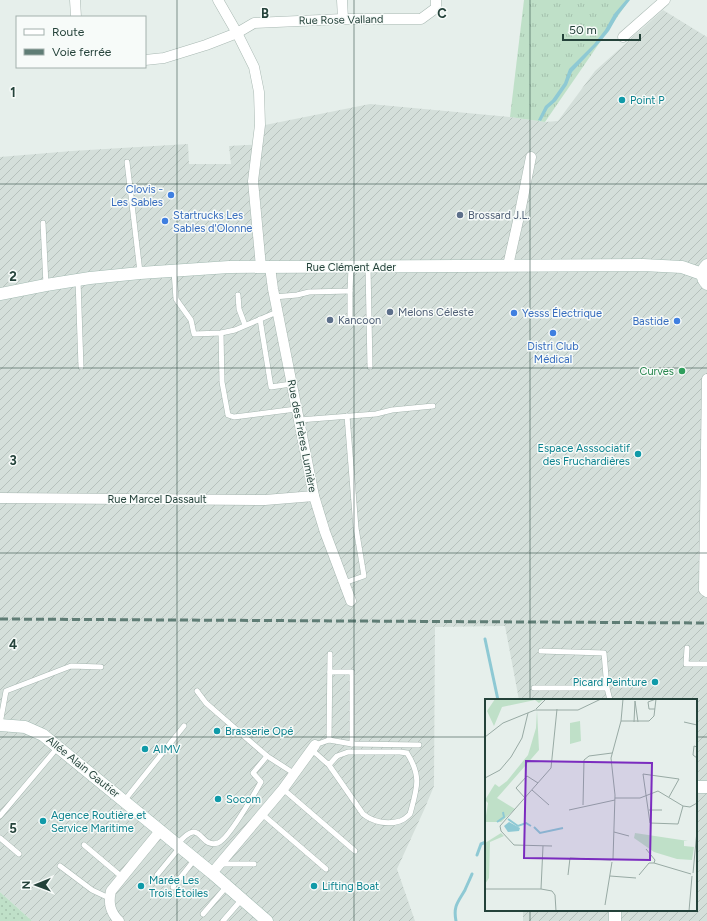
<svg xmlns="http://www.w3.org/2000/svg" width="707" height="921" viewBox="0 0 707 921" font-family="Figtree,sans-serif">
	<style>
		.industrial { fill: url(#industrial-furrows) }
		.grass { fill: url(#grass-tufts) }
		.park { fill: url(#park-dots) }
		.water { fill: #8ec9d4 }
		.lines { fill: none; stroke-linecap: round; stroke-linejoin: round }
		.stream { stroke: #8ec9d4; stroke-width: 3 }
		.lane-casing { stroke: #a8b8b2; stroke-width: 6 }
		.street-casing { stroke: #a8b8b2; stroke-width: 11 }
		.secondary-casing { stroke: #a4bbb3; stroke-width: 13 }
		.lane { stroke: #fff; stroke-width: 5 }
		.street { stroke: #fff; stroke-width: 10 }
		.secondary { stroke: #fff; stroke-width: 12 }
		.rail { stroke: #5f7d75; stroke-width: 3; stroke-dasharray: 8 4; stroke-linecap: butt }
		.grid { fill: none; stroke: #24423a; stroke-width: 1; stroke-opacity: 0.55 }
		.culture-dot { fill: #0f9aa8; stroke: #f7fbf9; stroke-width: 1.5 }
		.shop-dot { fill: #3f7fe0; stroke: #f7fbf9; stroke-width: 1.5 }
		.service-dot { fill: #5c6f8a; stroke: #f7fbf9; stroke-width: 1.5 }
		.leisure-dot { fill: #2e9e5b; stroke: #f7fbf9; stroke-width: 1.5 }
		.labels { text-anchor: middle; dominant-baseline: central; stroke-width: 3; stroke-linejoin: round; paint-order: stroke }
		.street-label { font-size: 11px; fill: #24423a; stroke: #f7fbf9 }
		.culture-label { font-size: 11px; fill: #0d838f; stroke: #f7fbf9; text-anchor: start }
		.shop-label { font-size: 11px; fill: #366cbe; stroke: #f7fbf9; text-anchor: end }
		.service-label { font-size: 11px; fill: #4e5e75; stroke: #f7fbf9; text-anchor: start }
		.leisure-label { font-size: 11px; fill: #27864d; stroke: #f7fbf9; text-anchor: end }
		.inset-river { fill: none; stroke: #8ec9d4; stroke-width: 2 }
		.inset-road { fill: none; stroke: #98aaa4; stroke-width: 1 }
		.view { fill: #7b2cbf; fill-opacity: 0.15; stroke: #7b2cbf; stroke-width: 2 }
		.inset-edge { fill: none; stroke: #24423a; stroke-width: 2 }
		.grid-label { font-size: 13px; text-anchor: middle; font-weight: bold; fill: #24423a; stroke: #f7fbf9; stroke-width: 3; stroke-linejoin: round; paint-order: stroke }
	</style>
	<defs>
		<pattern id="industrial-furrows" width="10" height="10" patternUnits="userSpaceOnUse"><rect width="10" height="10" fill="#d4dfda"/><path d="M-1 1l2-2M0 10L10 0M9 11l2-2" fill="none" stroke="#b6c1bc"/></pattern>
		<pattern id="grass-tufts" width="24" height="20" patternUnits="userSpaceOnUse"><rect width="24" height="20" fill="#bfe0c8"/><path d="M3 7l-1-3M5 7V3M7 7l1-3M15 17l-1-3M17 17v-4M19 17l1-3" fill="none" stroke="#a4c1ad"/></pattern>
		<pattern id="park-dots" width="8" height="8" patternUnits="userSpaceOnUse"><rect width="8" height="8" fill="#bfe0c8"/><path d="M2 2h.1M6 6h.1" fill="none" stroke="#a4c1ad" stroke-width="1.8" stroke-linecap="round"/></pattern>
	</defs>
	<rect width="100%" height="100%" fill="#e6efeb"/>
	<!-- industrial -->
	<polygon class="industrial" points="663,10 707,37 707,921 523,921 523,910 696,910 696,700 519,700 505,626 435,627 434,786 424,810 397,869 415,921 32,921 0,892 0,157 72,151 188,144 189,164 231,164 229,146 263,144 265,125 370,104 510,117 545,122 558,121 595,71"/>
	<!-- grass -->
	<polygon class="grass" points="524,0 629,0 545,122 510,117"/>
	<!-- park -->
	<polygon class="park" points="0,892 32,921 0,921"/>
	<!-- water -->
	<polygon class="water" points="626,0 630,0 618,15 609,31 600,42 572,72 567,85 556,101 548,108 541,121 538,120 545,106 552,100 564,83 569,69 594,44 605,30 614,14"/>
	<g class="lines">
		<!-- stream -->
		<g class="stream">
			<polyline points="485,639 498,700"/>
			<polyline points="477,855 481,844 486,842"/>
			<path d="M456,921C453,906 458,902 465,890C467,885 470,879 472,874"/>
		</g>
		<defs>
			<g id="lane">
				<polyline points="127,162 140,272"/>
				<polyline points="43,223 46,285"/>
				<polyline points="368,267 370,367"/>
				<polyline points="174,271 176,299 191,320 194,334 221,333 235,330 277,312"/>
				<polyline points="78,280 81,367"/>
				<polyline points="238,295 239,309 245,325"/>
				<polyline points="274,297 297,295 309,292 350,291 351,267"/>
				<polyline points="350,318 350,291"/>
				<polyline points="260,319 271,387 291,384"/>
				<polyline points="221,333 222,382 228,415 234,417 296,409"/>
				<polyline points="299,420 376,414 392,410 433,406"/>
				<polyline points="344,583 364,576 356,528 347,416"/>
				<polyline points="687,648 686,664 707,664"/>
				<polyline points="541,651 604,653 607,688 610,700"/>
				<polyline points="330,672 352,672 352,744"/>
				<polyline points="534,688 607,688"/>
				<polyline points="197,691 206,703 267,756 295,774"/>
				<polyline points="0,724 6,691 71,666 101,667"/>
				<polyline points="329,740 330,654"/>
				<polyline points="315,745 329,740 352,744 419,745"/>
				<path d="M312,750L329,765L363,814C373,822 387,825 400,821C403,820 407,817 410,814C417,788 422,777 407,753L400,752H348L337,756L329,765"/>
				<polyline points="283,789 355,851"/>
				<polyline points="124,801 184,726"/>
				<polyline points="262,814 326,869"/>
				<polyline points="0,816 58,747"/>
				<polyline points="0,838 19,854"/>
				<polyline points="84,845 122,877"/>
				<path d="M177,845C202,814 198,849 218,843C229,839 254,794 261,782L253,773L267,756"/>
				<polyline points="221,864 254,864"/>
				<polyline points="60,866 92,890 109,898"/>
				<polyline points="157,875 180,847"/>
				<polyline points="173,887 195,859"/>
				<polyline points="203,914 227,886"/>
				<polyline points="223,921 242,899"/>
			</g>
			<g id="street">
				<polyline points="75,0 76,17"/>
				<polyline points="218,0 237,33 254,67 259,92 260,125 253,181 261,267"/>
				<polyline points="342,0 343,19"/>
				<polyline points="623,37 665,0"/>
				<polyline points="145,60 164,58 206,45 237,33 254,23 343,19 421,19 436,8 436,0"/>
				<polyline points="508,266 509,261 520,212 531,157"/>
				<polyline points="270,267 273,289 314,496 325,532 351,601"/>
				<polyline points="707,379 704,590 707,592"/>
				<polyline points="0,498 265,500 314,496"/>
				<polyline points="212,873 283,789 315,745"/>
				<path d="M119,921C110,912 108,903 111,891L160,831"/>
			</g>
			<g id="secondary">
				<path d="M707,265C701,271 701,278 707,284"/>
				<polyline points="0,294 46,285 90,278 140,273 229,267 643,265 682,267 702,274"/>
				<polyline points="0,725 25,727 43,735 212,873 267,921"/>
				<polyline points="696,787 707,787"/>
				<polyline points="615,921 615,910"/>
			</g>
		</defs>
		<!-- lane casing -->
		<use href="#lane" class="lane-casing"/>
		<!-- street casing -->
		<use href="#street" class="street-casing"/>
		<!-- secondary casing -->
		<use href="#secondary" class="secondary-casing"/>
		<!-- lane -->
		<use href="#lane" class="lane"/>
		<!-- street -->
		<use href="#street" class="street"/>
		<!-- secondary -->
		<use href="#secondary" class="secondary"/>
		<!-- rail -->
		<polyline class="rail" points="0,619 707,623"/>
	</g>
	<!-- grid -->
	<path class="grid" d="M177,0V921M354,0V921M530,0V700M0,184H707M0,368H707M0,553H707M0,737H486M696,737H707M530,910V921"/>
	<!-- markers -->
	<g class="culture-dot">
		<circle cx="622" cy="100" r="4"/>
		<circle cx="638" cy="454" r="4"/>
		<circle cx="655" cy="682" r="4"/>
		<circle cx="217" cy="731" r="4"/>
		<circle cx="145" cy="749" r="4"/>
		<circle cx="218" cy="799" r="4"/>
		<circle cx="43" cy="821" r="4"/>
		<circle cx="141" cy="886" r="4"/>
		<circle cx="314" cy="886" r="4"/>
	</g>
	<g class="shop-dot">
		<circle cx="171" cy="195" r="4"/>
		<circle cx="165" cy="221" r="4"/>
		<circle cx="514" cy="313" r="4"/>
		<circle cx="677" cy="321" r="4"/>
		<circle cx="553" cy="333" r="4"/>
	</g>
	<g class="service-dot">
		<circle cx="460" cy="215" r="4"/>
		<circle cx="390" cy="312" r="4"/>
		<circle cx="330" cy="320" r="4"/>
	</g>
	<circle class="leisure-dot" cx="682" cy="371" r="4"/>
	<g class="labels">
		<!-- street labels -->
		<g class="street-label">
			<text transform="translate(341 20) rotate(-1)">Rue Rose Valland</text>
			<text x="351" y="267">Rue Clément Ader</text>
			<text transform="translate(302 436) rotate(79)">Rue des Frères Lumière</text>
			<text x="157" y="499">Rue Marcel Dassault</text>
			<text transform="translate(83 767) rotate(39)">Allée Alain Gautier</text>
		</g>
		<!-- culture labels -->
		<g class="culture-label">
			<text x="630" y="100">Point P</text>
			<text x="630" y="448" text-anchor="end">Espace Asssociatif<tspan x="630" dy="13">des Fruchardières</tspan></text>
			<text x="647" y="682" text-anchor="end">Picard Peinture</text>
			<text x="225" y="731">Brasserie Opé</text>
			<text x="153" y="749">AIMV</text>
			<text x="226" y="799">Socom</text>
			<text x="51" y="815">Agence Routière et<tspan x="51" dy="13">Service Maritime</tspan></text>
			<text x="149" y="880">Marée Les<tspan x="149" dy="13">Trois Étoiles</tspan></text>
			<text x="322" y="886">Lifting Boat</text>
		</g>
		<!-- shop labels -->
		<g class="shop-label">
			<text x="163" y="189">Clovis -<tspan x="163" dy="13">Les Sables</tspan></text>
			<text x="173" y="215" text-anchor="start">Startrucks Les<tspan x="173" dy="13">Sables d'Olonne</tspan></text>
			<text x="522" y="313" text-anchor="start">Yesss Électrique</text>
			<text x="669" y="321">Bastide</text>
			<text x="553" y="346" text-anchor="middle">Distri Club<tspan x="553" dy="13">Médical</tspan></text>
		</g>
		<!-- service labels -->
		<g class="service-label">
			<text x="468" y="215">Brossard J.L.</text>
			<text x="398" y="312">Melons Céleste</text>
			<text x="338" y="320">Kancoon</text>
		</g>
		<!-- leisure labels -->
		<g class="leisure-label">
			<text x="674" y="371">Curves</text>
		</g>
	</g>
	<!-- overview -->
	<g transform="translate(485 699)">
		<rect width="212" height="212" fill="#e6efeb"/>
		<path d="M10,0H59L54,4L50,1L17,8L9,27L2,12ZM95,22L96,42L85,45V24ZM16,134L19,137L5,143L4,179L0,185V144ZM150,134L203,142H199V147L209,148L207,161L192,160L169,153L149,139Z" fill="#bfe0c8"/>
		<path d="M52,11L54,51L12,99L30,110L16,123H0L3,104L0,101L8,88L10,85L14,88L22,82L43,56L51,29Z" fill="#bfe0c8"/>
		<path d="M24,123L35,129L34,132L23,133L19,127Z" fill="#8ec9d4"/>
		<path class="inset-river" d="M23,120L33,127L41,124L46,127M12,123L19,118L18,113M49,128L55,134L78,129"/>
		<path class="inset-road" d="M51,10L61,0M170,10H164L163,3L171,0M136,22H164L169,17L171,0M149,23L150,2L153,23M199,23L212,26M0,38L18,24L50,11H93L116,0M212,48L209,47L208,56L212,59M0,79L15,71L26,58L37,39L43,14M47,91L64,106M184,98L194,80L158,75L165,124L193,125L198,107M40,99L31,89L42,77L53,84M130,99H155L173,92L198,107L205,108L212,104M98,106L99,61L104,57L127,54M84,111L130,101M164,111H177M129,133L144,137M67,147L29,146L16,132L15,127L66,69L72,10M161,150L170,161L169,164L206,175M128,160L130,96L126,59L136,22L138,0M208,174L212,132M83,176L85,159L126,161M154,176L164,164H169M125,177L151,179M0,190H56L67,192L70,196L71,212M56,190L58,147M120,206L127,163M204,212L207,177"/>
		<path class="view" d="M41,62L167,64L165,161L39,159Z"/>
		<rect width="212" height="212" class="inset-edge"/>
	</g>
	<g class="grid-label">
		<text x="265" y="18">B</text>
		<text x="442" y="18">C</text>
		<text x="13" y="97">1</text>
		<text x="13" y="281">2</text>
		<text x="13" y="465">3</text>
		<text x="13" y="649">4</text>
		<text x="13" y="833">5</text>
	</g>
	<!-- legend -->
	<rect x="16" y="16" width="130" height="52" fill="#f7fbf9" stroke="#a3b1ad"/>
	<rect x="24" y="29" width="20" height="6" fill="#ffffff" stroke="#a3b1ad"/>
	<text x="52" y="36" font-size="12" fill="#24423a">Route</text>
	<rect x="24" y="49" width="20" height="6" fill="#5f7d75" stroke="#a3b1ad"/>
	<text x="52" y="56" font-size="12" fill="#24423a">Voie ferrée</text>
	<!-- north arrow -->
	<g transform="translate(36 885) rotate(269)" stroke="#f7fbf9" stroke-width="3" paint-order="stroke">
	<path d="M0-3L7 15L0 10L-7 15Z" fill="#24423a"/>
	<text y="-6" font-size="11" font-weight="bold" text-anchor="middle" fill="#24423a">N</text>
	</g>
	<!-- scale -->
	<path d="M563 34v6h77v-6" fill="none" stroke="#24423a" stroke-width="2"/>
	<text x="569" y="34" font-size="12" fill="#24423a" stroke="#f7fbf9" stroke-width="3" paint-order="stroke">50 m</text>
</svg>
